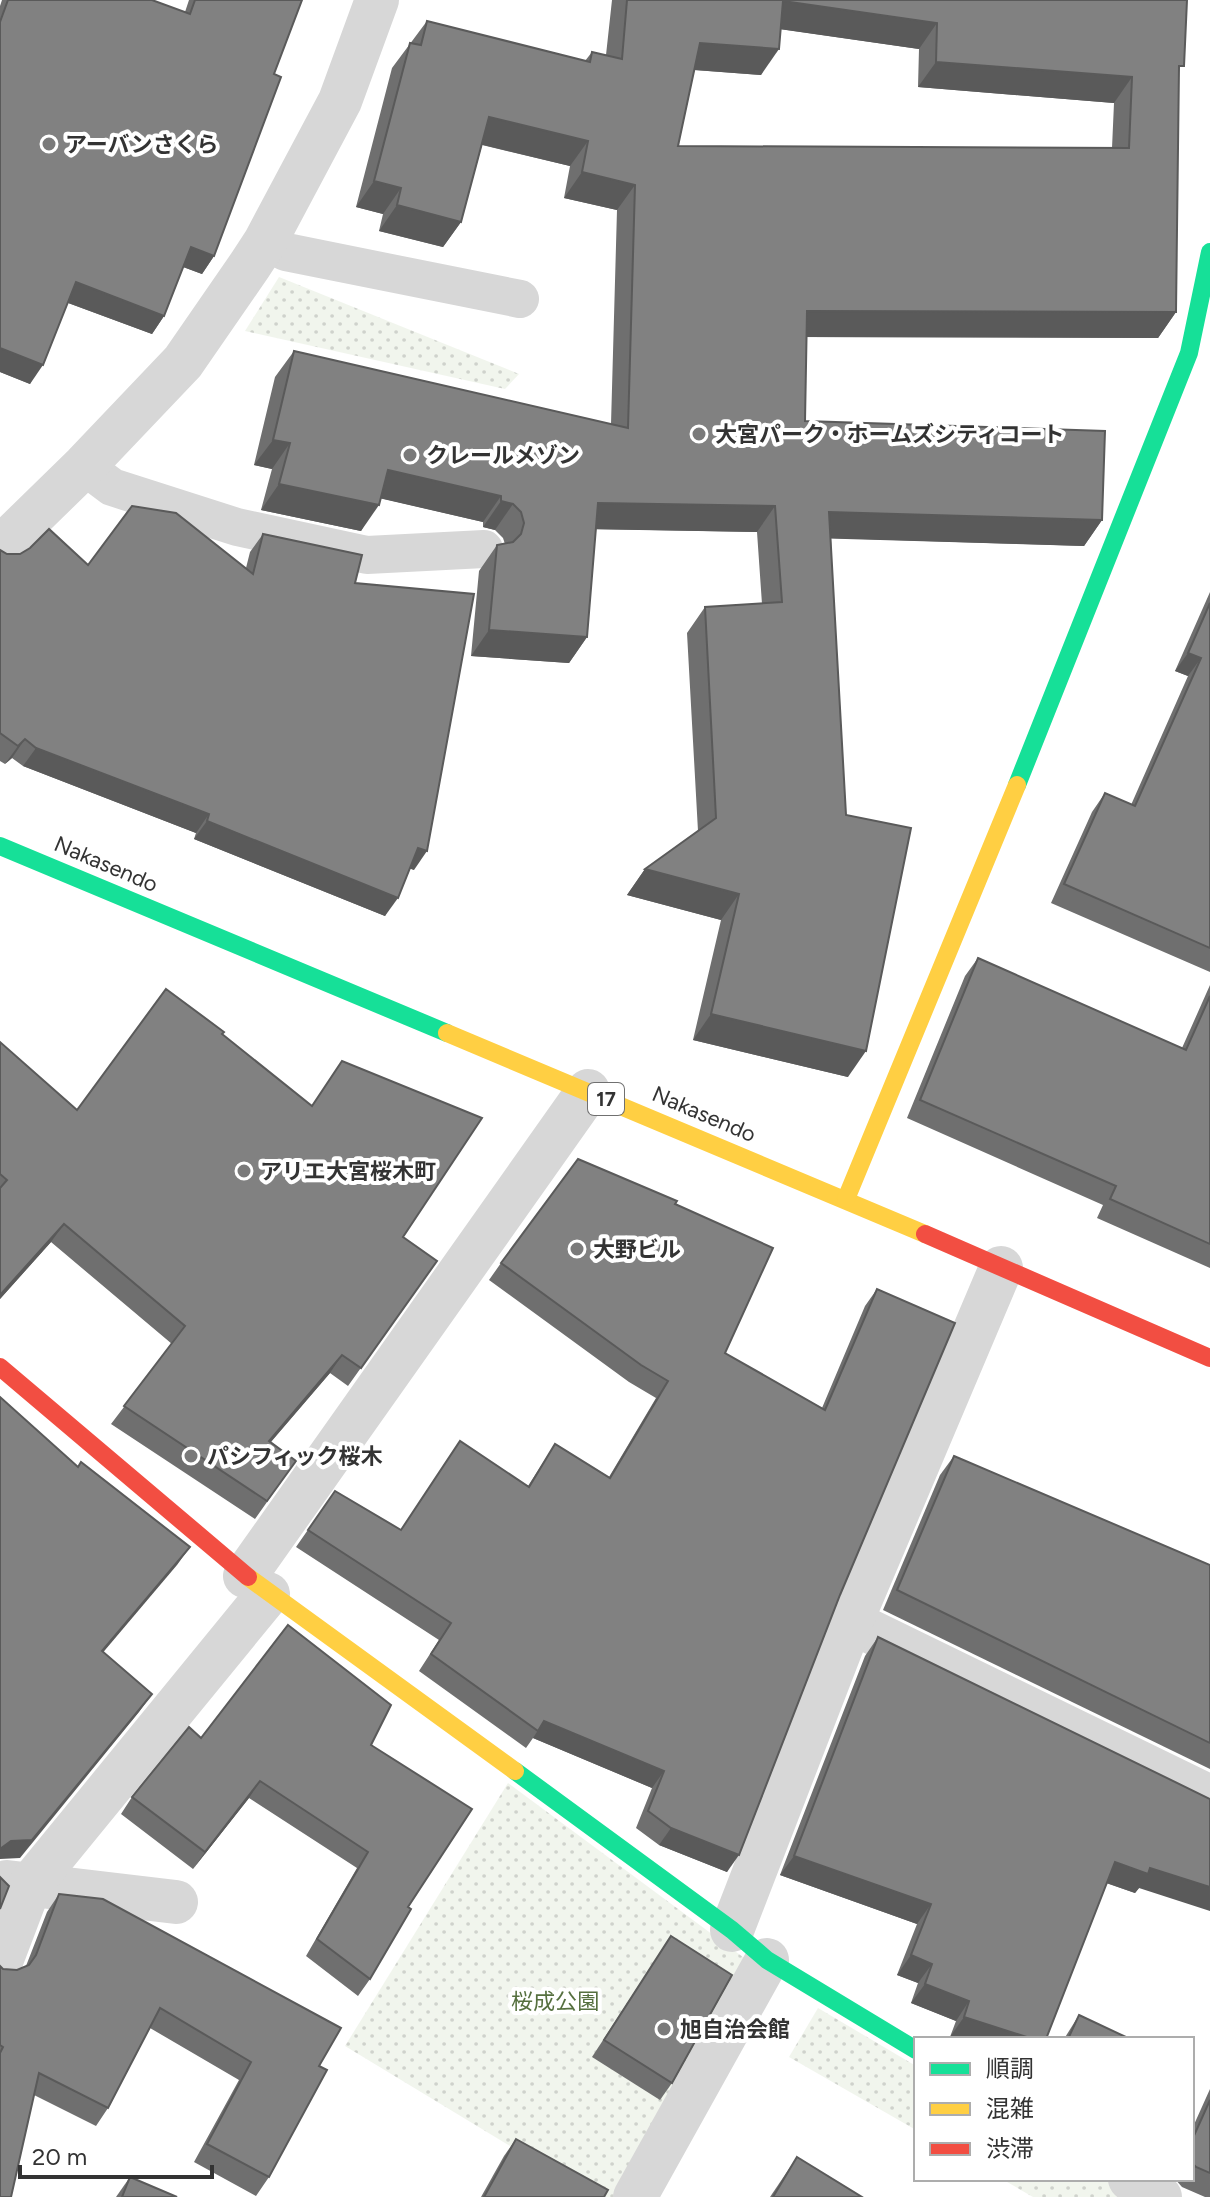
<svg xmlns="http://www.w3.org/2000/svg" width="1210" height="2197" viewBox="0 0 1210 2197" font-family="Figtree,'Noto Sans JP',sans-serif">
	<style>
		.park { fill: url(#park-dots) }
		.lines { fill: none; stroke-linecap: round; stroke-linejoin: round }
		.lane { stroke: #d7d7d7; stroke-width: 38 }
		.street { stroke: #d7d7d7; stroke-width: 44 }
		.fast { stroke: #16e098; stroke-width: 18 }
		.slow { stroke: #ffcf43; stroke-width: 18 }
		.jam { stroke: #f24e42; stroke-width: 18 }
		.wall { fill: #6f6f6f; fill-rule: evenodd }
		.shaded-wall { fill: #5a5a5a }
		.building { fill: #818181; stroke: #5a5a5a; stroke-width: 2; fill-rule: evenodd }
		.poi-dot { fill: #7a7a7a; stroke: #fff; stroke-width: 3 }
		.labels { text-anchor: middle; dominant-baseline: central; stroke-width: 8; stroke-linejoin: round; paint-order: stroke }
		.shield { fill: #fff; stroke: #707070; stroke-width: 2 }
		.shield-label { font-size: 20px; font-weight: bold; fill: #333 }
		.poi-label { font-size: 22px; font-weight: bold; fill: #333; stroke: #fff; text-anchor: start }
		.street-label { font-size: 22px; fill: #333; stroke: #fff }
		.park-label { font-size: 22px; fill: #56703f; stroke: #fff }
	</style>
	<defs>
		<pattern id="park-dots" width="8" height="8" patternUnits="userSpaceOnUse" patternTransform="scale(2)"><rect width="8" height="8" fill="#f1f5ed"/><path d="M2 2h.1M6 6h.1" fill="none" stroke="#cfd2cc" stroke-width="1.8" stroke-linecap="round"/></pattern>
	</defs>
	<rect width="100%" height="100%" fill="#fff"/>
	<!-- park -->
	<g class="park">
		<polygon points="279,277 519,374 505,389 245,331"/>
		<polygon points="508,1783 751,1963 619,2197 594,2197 345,2046"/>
		<polygon points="818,2008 916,2066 916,2130 789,2057"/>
		<polygon points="1002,2179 1107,2179 1138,2197 1033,2197"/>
	</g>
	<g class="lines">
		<!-- lane -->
		<g class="lane">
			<polyline points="265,242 286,252 520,299"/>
			<polyline points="84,466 112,487 237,527 367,555 484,549"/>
		</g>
		<!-- street -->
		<g class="street">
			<polyline points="0,548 84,466 183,362 250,265 265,242 340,101 377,0"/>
			<polyline points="245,1576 588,1091"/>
			<polyline points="851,1622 1210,1797"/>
			<polyline points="7,1882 176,1902"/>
			<polyline points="732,1930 851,1622 1001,1268"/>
			<polyline points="0,1964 30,1885 268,1594"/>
			<polyline points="1130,2179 1160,2197"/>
			<polyline points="635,2197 767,1960"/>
		</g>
		<!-- fast -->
		<g class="fast">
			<polyline points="1017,785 1189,353 1210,252"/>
			<polyline points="0,846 447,1033"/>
			<polyline points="515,1771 732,1930 767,1960 916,2050"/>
		</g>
		<!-- slow -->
		<g class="slow">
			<polyline points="447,1033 925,1234"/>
			<polyline points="846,1199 1017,785"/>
			<polyline points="248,1577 515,1771"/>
		</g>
		<!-- jam -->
		<g class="jam">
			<polyline points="925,1234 1210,1358"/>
			<polyline points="0,1367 248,1577"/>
		</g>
	</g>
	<!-- wall -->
	<g class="wall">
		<polygon points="2,0 152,0 185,12 189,0 302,0 274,74 214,256 202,274 183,267 164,316 152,334 68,303 30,384 0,372 0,6"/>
		<path d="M612,0H1187L1179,73L1176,312L1158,338L806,337L805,421L1102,520L1084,546L831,538L848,1077L693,1040L721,920L627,895L645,869L698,831L687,633L705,607L762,604L757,532L596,529L587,637L569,663L471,656L479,571L497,545L505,544L503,538L495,530L483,527V522L380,498L361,531L261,510L272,469L254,465L275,377L294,351L611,424L617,210L564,198L570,166L482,145L461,222L443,247L379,231L383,214L356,207L392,68L427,21L585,61L592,52L606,55ZM780,29L919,49L918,87L1114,103L1112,148L678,146L694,70L761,75Z"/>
		<polygon points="263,534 355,583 414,870 410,868 385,916 194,839 196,833 23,766 12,758 5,764 0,761 0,550 7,554 88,565 246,568 250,552"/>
		<polygon points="1210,592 1210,972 1051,903 1092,812 1105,793 1131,805 1188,676 1175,671"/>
		<polygon points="978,958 1182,1048 1210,985 1210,1268 1097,1218 1103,1205 907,1118 965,976"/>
		<polygon points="222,1034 403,1237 437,1261 348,1386 330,1373 271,1442 296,1461 255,1519 111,1424 172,1344 51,1242 0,1299 0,1042 77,1110"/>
		<polygon points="675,1204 725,1353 822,1408 865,1306 877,1289 840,1595 727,1872 659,1845 636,1828 652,1788 533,1738 526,1748 419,1671 439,1640 296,1547 335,1491 401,1530 528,1486 555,1444 609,1477 656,1398 629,1382 489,1280 501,1263"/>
		<polygon points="954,1456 1210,1565 1210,1769 883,1610 940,1475"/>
		<polygon points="878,1637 1139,1888 1135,1893 1106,1883 1046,2039 958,2039 950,2037 956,2021 911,2003 918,1983 897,1975 917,1924 780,1875 865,1656"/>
		<polygon points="201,1738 371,1745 408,1907 370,1979 358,1996 306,1956 357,1868 249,1798 193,1869 121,1814 132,1797"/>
		<polygon points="59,1894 319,2066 269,2177 256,2196 194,2162 239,2080 150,2028 108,2108 96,2126 34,2095 0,2197 0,1966 3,1969 17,1970 26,1966 47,1912"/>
		<polygon points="671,1936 672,2083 660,2100 592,2057"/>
		<polygon points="1079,2015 1128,2039 1064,2039"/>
		<polygon points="1210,2089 1210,2197 1205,2197 1182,2187 1175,2179 1192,2179 1192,2129"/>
		<polygon points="516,2139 604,2197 481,2197 504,2156"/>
		<polygon points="797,2157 862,2197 770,2197"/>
		<polygon points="130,2177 177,2197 116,2197"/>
	</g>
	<!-- shaded-wall -->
	<g class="shaded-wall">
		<polygon points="783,1 937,23 919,49 765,27"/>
		<polygon points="700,43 779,49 761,75 682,69"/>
		<polygon points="936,62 1132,77 1114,103 918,87"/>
		<polygon points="489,117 588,141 570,166 471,142"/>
		<polygon points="582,172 635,185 617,210 564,198"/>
		<polygon points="374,181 401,188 383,214 356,207"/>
		<polygon points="397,205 461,222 443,247 379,231"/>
		<polygon points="191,247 214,256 202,274 178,265"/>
		<polygon points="76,282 164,316 152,334 63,301"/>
		<polygon points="807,311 1176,312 1158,338 789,337"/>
		<polygon points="0,348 43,365 30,384 0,372"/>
		<polygon points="273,440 290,443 272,469 254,465"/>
		<polygon points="388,470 501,496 483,522 370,496"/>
		<polygon points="279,484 379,505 361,531 261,510"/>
		<polygon points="501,501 513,504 495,530 483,527"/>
		<polygon points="598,503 775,506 757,532 580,529"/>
		<polygon points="829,512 1102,520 1084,546 811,538"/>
		<polygon points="489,630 587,637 569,663 471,656"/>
		<polygon points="1188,653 1201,658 1188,676 1175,671"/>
		<polygon points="25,739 12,758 5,764 18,746"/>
		<polygon points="36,748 209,814 196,833 23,766"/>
		<polygon points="207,821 398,898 385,916 194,839"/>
		<polygon points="418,848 427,851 414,870 405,867"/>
		<polygon points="645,869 739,894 721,920 627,895"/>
		<polygon points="711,1014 866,1051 848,1077 693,1040"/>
		<polygon points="64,1224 51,1242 0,1299 0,1295"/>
		<polygon points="342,1355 330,1373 256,1459 269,1441"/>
		<polygon points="190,1547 177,1565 89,1669 102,1651"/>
		<polygon points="152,1694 139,1712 20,1858 0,1859 0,1849"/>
		<polygon points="544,1721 664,1771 652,1788 533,1738"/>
		<polygon points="260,1781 249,1798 193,1869 205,1852"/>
		<polygon points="671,1828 739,1855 727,1872 659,1845"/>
		<polygon points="794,1856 931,1904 917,1924 780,1875"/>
		<polygon points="1115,1862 1150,1868 1210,1887 1210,1911 1139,1888 1135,1893 1101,1881"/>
		<polygon points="911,1955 932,1964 918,1983 897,1975"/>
		<polygon points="925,1984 969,2001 956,2021 911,2003"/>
		<polygon points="964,2017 1033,2039 958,2039 950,2037"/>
	</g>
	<!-- building -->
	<g class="building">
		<polygon points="8,0 152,0 190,14 195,0 302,0 274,74 281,77 214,256 191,247 164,316 76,282 43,365 0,348 0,22"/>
		<path d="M627,0H1187L1184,66H1179L1176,312L807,311L805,421L1105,431L1102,520L829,512L846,815L911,828L866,1051L711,1014L739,894L645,869L716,818L705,607L782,602L775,506L598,503L587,637L489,630L497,545L513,542L521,534L524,523L521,512L513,504L501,501V496L388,470L379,505L279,484L290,443L273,440L294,351L628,428L635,185L582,172L588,141L489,117L461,222L397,205L401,188L374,181L410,43L421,45L427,21L590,62L592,52L622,59ZM783,1L937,23L936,62L1132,77L1129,148L678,146L700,43L779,49Z"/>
		<polygon points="132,506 176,513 253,574 263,534 362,555 355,583 474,594 427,851 418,848 398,898 207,821 209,814 36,748 25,739 18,746 0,733 0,550 7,554 20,554 30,548 49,529 88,565"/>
		<polygon points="1210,603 1210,948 1064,884 1105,793 1135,806 1201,658 1188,653"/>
		<polygon points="978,958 1186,1050 1210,996 1210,1244 1110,1199 1116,1186 920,1100"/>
		<polygon points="166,989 224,1032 222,1034 312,1106 342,1061 482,1118 403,1237 437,1261 361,1368 342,1355 269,1441 296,1461 267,1501 124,1406 185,1326 64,1224 0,1295 0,1188 7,1180 0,1174 0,1042 77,1110"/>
		<polygon points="578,1159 677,1201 675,1204 773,1248 725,1353 825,1410 877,1289 955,1323 840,1595 739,1855 671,1828 648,1811 664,1771 544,1721 538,1731 431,1654 451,1623 308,1530 335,1491 401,1530 460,1441 529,1487 555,1444 610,1478 668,1381 641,1365 501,1263"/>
		<polygon points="0,1397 78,1467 81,1462 190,1547 102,1651 152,1694 32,1840 11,1841 0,1849"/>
		<polygon points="954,1456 1210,1565 1210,1743 897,1590"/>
		<polygon points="288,1625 391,1705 371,1745 472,1809 408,1907 411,1909 370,1979 317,1939 368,1852 260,1781 205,1852 132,1797 189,1727 201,1738"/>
		<polygon points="878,1637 1210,1799 1210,1887 1150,1868 1148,1874 1115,1862 1046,2039 1033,2039 964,2017 969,2001 925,1984 932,1964 911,1955 931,1904 794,1856"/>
		<polygon points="0,1877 9,1886 0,1909"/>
		<polygon points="59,1894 103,1899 341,2028 319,2066 327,2070 269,2177 207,2144 251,2062 160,2008 108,2108 39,2073 11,2197 0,2197 0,2053 3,2047 0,2045 0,1966 3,1969 17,1970 29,1965 36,1955"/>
		<polygon points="671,1936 732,1975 672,2083 604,2040"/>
		<polygon points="1079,2015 1128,2038 1128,2039 1068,2039"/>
		<polygon points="1210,2100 1210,2173 1196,2167 1192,2163 1192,2140"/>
		<polygon points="516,2139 608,2190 604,2197 484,2197"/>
		<polygon points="797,2157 862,2197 773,2197"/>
		<polygon points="130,2177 177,2197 122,2197"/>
	</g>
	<!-- markers -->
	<g class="poi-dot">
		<circle cx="49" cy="144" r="8"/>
		<circle cx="699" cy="434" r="8"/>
		<circle cx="410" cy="455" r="8"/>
		<circle cx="244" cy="1171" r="8"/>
		<circle cx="577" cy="1249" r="8"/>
		<circle cx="191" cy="1456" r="8"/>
		<circle cx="664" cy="2029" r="8"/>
	</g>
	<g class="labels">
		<!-- shield labels -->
		<rect class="shield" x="588" y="1083" width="36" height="32" rx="6"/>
		<g class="shield-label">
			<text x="606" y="1099">17</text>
		</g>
		<!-- poi labels -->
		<g class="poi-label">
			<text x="65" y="144">アーバンさくら</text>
			<text x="715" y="434">大宮パーク・ホームズシティコート</text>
			<text x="426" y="455">クレールメゾン</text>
			<text x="260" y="1171">アリエ大宮桜木町</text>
			<text x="593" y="1249">大野ビル</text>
			<text x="207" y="1456">パシフィック桜木</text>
			<text x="680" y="2029">旭自治会館</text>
		</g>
		<!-- street labels -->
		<g class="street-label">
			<text transform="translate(106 864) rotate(23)">Nakasendo</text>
			<text transform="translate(704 1114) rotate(23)">Nakasendo</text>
		</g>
		<!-- park labels -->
		<g class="park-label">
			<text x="555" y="2001">桜成公園</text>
		</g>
	</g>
	<!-- legend -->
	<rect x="914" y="2037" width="280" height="144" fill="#ffffff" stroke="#adadad" stroke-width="2"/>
	<rect x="930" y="2063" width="40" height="12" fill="#16e098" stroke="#adadad" stroke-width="2"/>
	<text x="986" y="2077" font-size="24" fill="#333333">順調</text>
	<rect x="930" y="2103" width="40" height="12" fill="#ffcf43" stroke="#adadad" stroke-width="2"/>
	<text x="986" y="2117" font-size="24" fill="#333333">混雑</text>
	<rect x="930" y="2143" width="40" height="12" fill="#f24e42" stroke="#adadad" stroke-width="2"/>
	<text x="986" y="2157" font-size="24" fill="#333333">渋滞</text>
	<!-- scale -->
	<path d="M20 2165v12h192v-12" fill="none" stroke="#333333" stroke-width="4"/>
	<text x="32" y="2165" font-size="24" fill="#333333" stroke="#ffffff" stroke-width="6" paint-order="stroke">20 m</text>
</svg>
